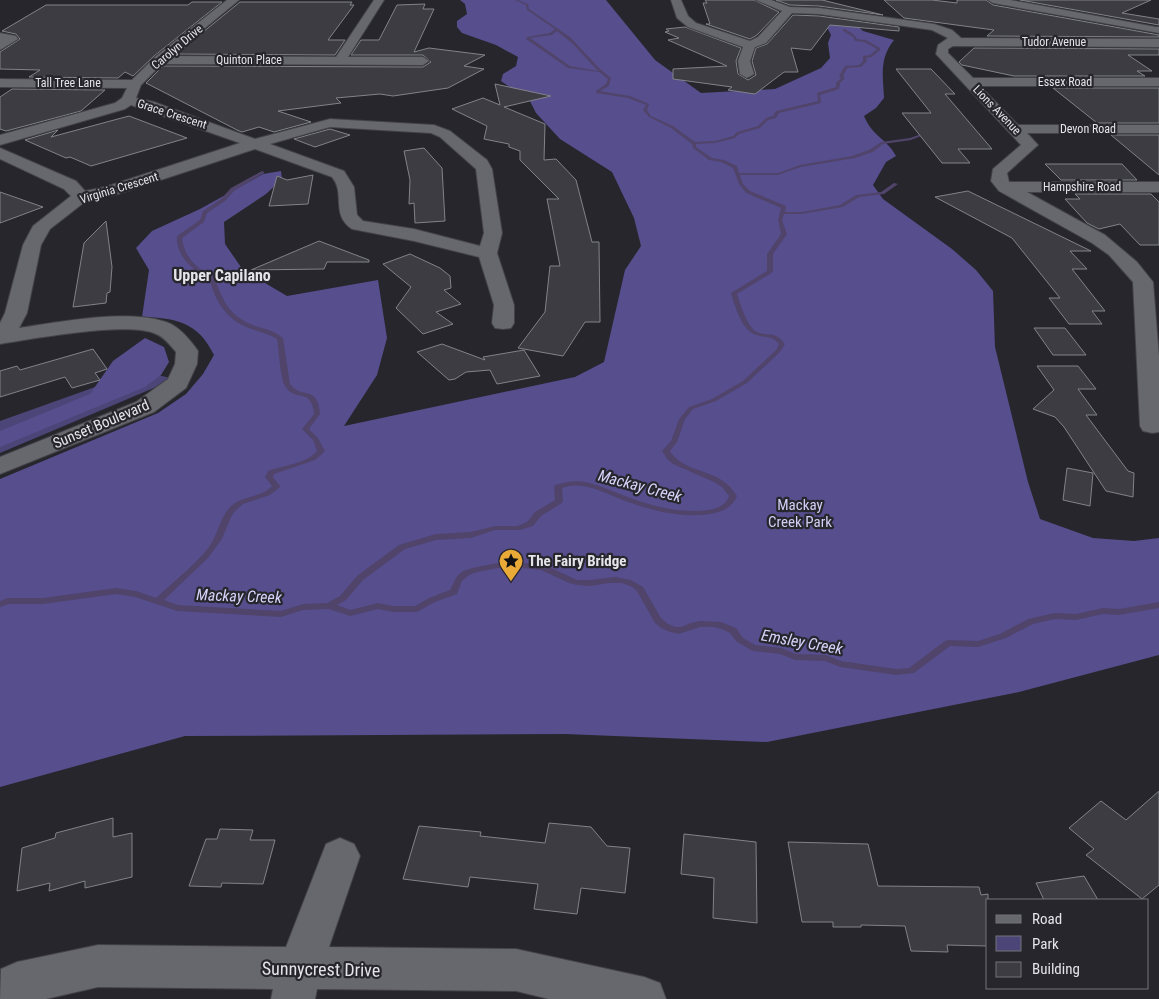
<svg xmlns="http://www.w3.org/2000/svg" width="1159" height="999" viewBox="0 0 1159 999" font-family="'Roboto Condensed',sans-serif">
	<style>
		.green { fill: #4c4578 }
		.forest { fill: #574e8e }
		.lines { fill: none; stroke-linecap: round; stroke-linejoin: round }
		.stream { fill: #50446b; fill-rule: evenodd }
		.building { fill: #3d3c43; stroke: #82828a }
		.minor-casing { stroke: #434248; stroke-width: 2 }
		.minor { fill: #67676e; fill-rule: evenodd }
		.labels { text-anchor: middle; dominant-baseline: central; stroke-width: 4.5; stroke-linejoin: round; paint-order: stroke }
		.far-street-label { font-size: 12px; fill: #e4e4e9; stroke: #27262c }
		.street-label { font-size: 15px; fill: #e4e4e9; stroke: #27262c }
		.park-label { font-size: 15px; fill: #d1cff5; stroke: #27262c }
		.poi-label { font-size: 15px; font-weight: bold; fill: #e4e4e9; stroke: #27262c; text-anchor: start }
		.far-district-label { font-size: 16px; font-weight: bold; fill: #e4e4e9; stroke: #27262c }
		.water-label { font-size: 16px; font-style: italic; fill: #d5d3f9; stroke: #27262c }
		.near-street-label { font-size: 18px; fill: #e4e4e9; stroke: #27262c }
	</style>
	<rect width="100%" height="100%" fill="#27262c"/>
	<!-- green -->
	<polygon class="green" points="140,371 175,379 0,453 0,421"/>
	<!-- forest -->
	<g class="forest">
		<path d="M460,0H606L655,60L701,93L775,89L821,68L830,58L828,43L831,35L826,25L854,23L863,31L894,40C879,59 883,75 884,98L876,108L864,116C872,136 888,140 896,156L886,162L873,185L883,199L952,249L976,270L993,291L995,347L1028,482L1040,519L1093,538L1134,541L1159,538V655L1019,692L767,742L565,734L185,736L0,787V479L158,413L186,394L203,374L214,355C198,322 176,318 142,317L149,270L136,248L152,231L200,209L263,174L281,171L282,179L266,194L224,222L225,244L243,270L287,296L378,280L387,338L377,375L344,426L575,377L604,362L625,270L641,246L634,218L612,172L560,139L536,113L530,101L501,81L503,74L516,66L518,57L496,45L462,33L457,27V21L467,14L465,4Z"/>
		<polygon points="145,338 164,347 169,362 161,375 145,387 0,447 0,431 90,394 113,361"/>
	</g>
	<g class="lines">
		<!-- stream -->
		<path class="stream" d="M515,0H518L528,4L529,9L570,37L600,69L611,78L609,86L600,91L630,96L649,104L647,110L651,116L673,126L695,142L715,141L733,136L737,132L758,126L766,118L773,116L776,111L818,101L817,93L836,87V83L841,78L839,76L845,66L859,65L863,61V56L870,55L877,49L864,42L855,41L853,37L843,31V29C848,30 855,34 857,39L866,40L880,48V50L872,57L866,58L867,61L861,67L847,68L843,76L845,78L840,83L839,89L820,95L821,103L779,113L776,118L768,120L760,128L739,134L735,138L715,143L696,144V147L712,158L724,160L737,166L739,173H778L800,165L852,156L869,150L881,142L910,138L924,133L926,134L911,140L883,144L873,152L855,158L801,167L778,175H740L743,184L750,191L786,206L785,212H802L840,205L856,195L881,192L894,183L898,184L884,194L859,197L843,207L802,214H784L782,220L787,234L773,254V272L737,294C740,303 746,323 754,330C764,338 775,329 785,344L780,352L747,383L716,401L693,409L685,419L677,442L670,451C682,471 710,469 727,484C731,487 734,492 737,496C732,508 722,512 710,514C684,518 656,512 631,503C609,496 585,479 562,488L563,501L562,503L541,516L533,526L520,530H495L471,538L436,540L405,549L363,580L346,600L337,605L350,610L378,603L393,606H415L429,598L450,590L457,576L463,571L472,568L498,563H533L549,567L577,580H590L615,577L631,580L643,587L661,618L668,624L675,627H681L691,623L700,621L721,622L736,628L743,638L755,645L781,648L796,654L826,655L841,661L896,669L909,668L945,641L948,640L978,641L1000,634L1028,619L1055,613L1076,614L1103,608L1119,609L1159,602V608L1119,615L1103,614L1076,620L1055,619L1033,624L1006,638L978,647L950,646L914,673L896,675L840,667L825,661L795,660L780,654L753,651L737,642L730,633L724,630L714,627H700L679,634L670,632L661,628L655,623L637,591L632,587L622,583H609L590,586L577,585L569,583L541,570L522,568H498L477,572L469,575L462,581L457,594L435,602L417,612H393L378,609L350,616L329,609L303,610L281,617L177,611L135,597L116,594L43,604H9L0,607V601L8,598H43L116,588L136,591L156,598C174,581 194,566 209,547C218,534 220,517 231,506C243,495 261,498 272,486L265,477L268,471C284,465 306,464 317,451L313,440L302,429L314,414C311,386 295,403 285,386C280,378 279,350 277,339C267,333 255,331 244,326C226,318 214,299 210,280C194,272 175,255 177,236L200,220L203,211L221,199L231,188L262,171L264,172V173L235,190L225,201L207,213L204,222L182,238C184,257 198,270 215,278C223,303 231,318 258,327C267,329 276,332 283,338L290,384C302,400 318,384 320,414L309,429L318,438L325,451L320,456L315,460L274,474L273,477L280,486L279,488L270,495L243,504L235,511L231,517L222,539L208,558L164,600L178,605L281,611L303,604L327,603L340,596L357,576L399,545L436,534L471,532L495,526H517L527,522L535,512L555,500L554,487L555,485C566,482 575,480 585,482C599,485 612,491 625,496C651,506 681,514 708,510C718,508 725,506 729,496L722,487L714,482L673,464L667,459L662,451L671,441L679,419L689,407L712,399L743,381L776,350L779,344C772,335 763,338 754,334C742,330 734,304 731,293L767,271V254L781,234L778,220L781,208L746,193L739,184L733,168L721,162L709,160L693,148L692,144L671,128L649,117L643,110L646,105L628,98L596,93V91L606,84L608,79L599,72L568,68L526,39L527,37L550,33L555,29L527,10L526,5ZM557,31L573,44L598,71L570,66L530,38L552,35Z"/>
	</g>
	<!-- building -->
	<g class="building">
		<polygon points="705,0 754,0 779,12 757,35 750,39 706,24 710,24 703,3 707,3"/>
		<polygon points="776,0 822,0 883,15 819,6 790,5"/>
		<polygon points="884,0 932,0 957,3 957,0 986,0 993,5 1159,35 1159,37 987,36 994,30 904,18"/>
		<polygon points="1020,0 1151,0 1122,13 1159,19 1159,25"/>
		<polygon points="192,2 222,2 154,56 133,76 125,72 118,78 29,77 40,70 0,69 0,52 20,39 16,34 2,31 46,5 188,5"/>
		<polygon points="240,2 352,2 350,5 354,5 328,40 345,40 335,55 176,54"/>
		<polygon points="425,4 423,9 434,9 414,52 429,48 485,55 464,66 484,69 448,88 393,96 380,94 336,98 341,103 278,111 311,122 274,132 259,127 242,132 237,130 146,83 163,66 423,67 431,62 423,55 351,55 361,40 379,40 397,5"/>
		<polygon points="793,15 819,16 899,27 899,31 830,25 811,50 791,48 798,72 784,72 755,94 728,90 732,87 673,79 673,69 727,66 668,40 679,38 665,32 669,31 666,29 685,27 741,48 736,61 738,74 748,80 756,75 752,61 756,48 767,44"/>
		<polygon points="974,48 1159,49 1159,55 1128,55 1152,71 1137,71 1145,76 1014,76 962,65 959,62"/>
		<polygon points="896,69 931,69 955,94 945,94 992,149 958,149 970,163 942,163 902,113 931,113"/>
		<polygon points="495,84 551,96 504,107 545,124 544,160 556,159 576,180 592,242 599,242 600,322 585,322 563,356 518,348 545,312 550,266 560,266 547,199 559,199 520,160 520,151 509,147 509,144 484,139 487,126 452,109 483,98 500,105"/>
		<polygon points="1053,88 1159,88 1159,123 1097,123"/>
		<polygon points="12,89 105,90 81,111 6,131 0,129 0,97"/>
		<polygon points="129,116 187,138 91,166 70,157 66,158 25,140 58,130 51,137"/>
		<polygon points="330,129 350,135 315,147 294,139"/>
		<polygon points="1111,135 1159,135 1159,175"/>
		<polygon points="424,148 442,168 445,221 415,223 414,203 409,204 410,180 404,151"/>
		<polygon points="1045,164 1122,164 1137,180 1061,180"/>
		<polygon points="313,175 308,204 269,206 277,176 287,180"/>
		<polygon points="968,191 1091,251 1070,251 1087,269 1072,269 1105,311 1092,311 1102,324 1069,324 1049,298 1060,298 1012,238 935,197"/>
		<polygon points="0,192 43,207 0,223"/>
		<polygon points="1075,194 1151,194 1159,202 1159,245 1140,245 1120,224 1099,229 1087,223 1065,199 1080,199"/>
		<polygon points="106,221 112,267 110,292 107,293 106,303 73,307 84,243"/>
		<polygon points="319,241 369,260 369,262 327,262 324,269 251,270"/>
		<polygon points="410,254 440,268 450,276 451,288 444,290 461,304 436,312 453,324 423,334 396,308 411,287 383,264"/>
		<polygon points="1034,328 1065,328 1086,355 1053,355"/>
		<polygon points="442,344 485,360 483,357 524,350 540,376 497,384 490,370 466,372 455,379 449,380 417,352"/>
		<polygon points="93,349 107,369 95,373 100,380 72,388 65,377 0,397 0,371 17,366 20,370"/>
		<polygon points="1037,366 1078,366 1096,389 1078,389 1097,415 1086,415 1128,471 1134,473 1133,497 1106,491 1064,427 1055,417 1033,409 1054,390"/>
		<polygon points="1067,468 1093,473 1090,506 1063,500"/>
		<polygon points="1159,791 1159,885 1142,899 1086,855 1094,849 1069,828 1101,801 1126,820"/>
		<polygon points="113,818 113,837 132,833 132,877 85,888 85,881 49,891 50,883 17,891 22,848 55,838 56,833"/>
		<polygon points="549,823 591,827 607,846 630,848 625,893 581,888 577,914 534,909 538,884 470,877 468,887 403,879 419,826 481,832 480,836 545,843"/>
		<polygon points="220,829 253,830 250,840 275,840 263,884 222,883 221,887 189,886 206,839 217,839"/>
		<polygon points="684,834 756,842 757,923 713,918 714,878 681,874"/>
		<polygon points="788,842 868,844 878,886 979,887 981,895 988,894 988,946 947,945 948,952 911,951 905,926 861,925 861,927 833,927 833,922 802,922"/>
		<polygon points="1084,876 1098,900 1044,900 1036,883"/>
	</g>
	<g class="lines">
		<defs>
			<g id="minor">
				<path d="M227,0H239L171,56L336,57L374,0H384L348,57H423L429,61L423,65L162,64L141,85L136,98L154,102L255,139L330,119L434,125L450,131L487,160L492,169L502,233L497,253L514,305V323L511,328L503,329L495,328L492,323L494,305L479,257L414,241L352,229C330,214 346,194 332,177L255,149L115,195L86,201L50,229L41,245L27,313L19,328C59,322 134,307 171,324C182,330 191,341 198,351L197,364L186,388L154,412L0,474V457L136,402L168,379L175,364L176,352C170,345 164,337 156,334C128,321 33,339 0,344V323L5,313L23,245L33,226L71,196L64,189L0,159V148L76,181L85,191L105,187L240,143L131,105L125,109L0,145V135L115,103L122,98L127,88L0,87V79L132,80L155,57ZM330,127L431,133L440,137L476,169L484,233L480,246L414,229L363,221L357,215L354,187L344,171L270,144Z"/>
				<polygon points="671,0 681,0 688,16 696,23 750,41 758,37 782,11 756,0 771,0 790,7 819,8 934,24 952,30 961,38 1159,39 1159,47 953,46 948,49 948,53 973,78 1159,78 1159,86 980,86 1018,125 1159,125 1159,133 1027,133 1038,145 1007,173 1009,182 1159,182 1159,192 1027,192 1105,235 1137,262 1153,282 1159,357 1159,432 1152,433 1143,431 1140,426 1133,282 1109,255 1092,243 999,191 991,181 993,169 1021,145 936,54 938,45 948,38 932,30 819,14 792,13 766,43 755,47 750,61 754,74 747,78 740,74 738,61 743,47 688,27 677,18"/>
				<polygon points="988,0 1010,0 1156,27 1159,27 1159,33 993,3"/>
				<polygon points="0,33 16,36 18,39 0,50"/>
				<polygon points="340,838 354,844 360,856 329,947 516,949 644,977 660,983 666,999 549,999 516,991 317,989 315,999 271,999 273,989 98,987 46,999 0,999 1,969 17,962 98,945 286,947 326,844"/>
			</g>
		</defs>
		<!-- minor casing -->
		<use href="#minor" class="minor-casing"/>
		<!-- minor -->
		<use href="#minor" class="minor"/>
	</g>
	<!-- icons -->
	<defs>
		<symbol id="sight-pin" viewBox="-11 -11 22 30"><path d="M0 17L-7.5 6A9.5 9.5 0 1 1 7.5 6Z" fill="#e9aa38" stroke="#27262c"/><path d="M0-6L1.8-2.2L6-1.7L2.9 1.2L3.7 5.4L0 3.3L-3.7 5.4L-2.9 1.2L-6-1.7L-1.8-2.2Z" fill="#111"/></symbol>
	</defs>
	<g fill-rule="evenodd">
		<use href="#sight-pin" x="497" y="547" width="28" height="38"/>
	</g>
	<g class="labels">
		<!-- far-street labels -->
		<g class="far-street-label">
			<text x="1054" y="42">Tudor Avenue</text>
			<text transform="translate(177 47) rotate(-40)">Carolyn Drive</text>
			<text x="249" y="60">Quinton Place</text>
			<text x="1065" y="82">Essex Road</text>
			<text x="68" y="83">Tall Tree Lane</text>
			<text transform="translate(997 110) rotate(46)">Lions Avenue</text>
			<text transform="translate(172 114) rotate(18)">Grace Crescent</text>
			<text x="1088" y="129">Devon Road</text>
			<text x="1082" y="187">Hampshire Road</text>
			<text transform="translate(119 188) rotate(-17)">Virginia Crescent</text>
		</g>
		<!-- street labels -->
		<g class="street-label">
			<text transform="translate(101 424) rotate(-23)">Sunset Boulevard</text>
		</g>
		<!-- park labels -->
		<g class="park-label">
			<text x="800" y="505">Mackay<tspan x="800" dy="17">Creek Park</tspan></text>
		</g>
		<!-- poi labels -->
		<g class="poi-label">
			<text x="528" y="561">The Fairy Bridge</text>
		</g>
		<!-- far-district labels -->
		<g class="far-district-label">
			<text x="222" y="275">Upper Capilano</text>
		</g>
		<!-- water labels -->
		<g class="water-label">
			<text transform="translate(640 486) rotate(15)">Mackay Creek</text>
			<text transform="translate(239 596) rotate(2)">Mackay Creek</text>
			<text transform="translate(802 642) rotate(10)">Emsley Creek</text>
		</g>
		<!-- near-street labels -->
		<g class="near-street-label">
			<text transform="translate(321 969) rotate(1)">Sunnycrest Drive</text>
		</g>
	</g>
	<!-- legend -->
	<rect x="986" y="899" width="162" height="90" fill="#27262c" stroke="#737278"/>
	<rect x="996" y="915" width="25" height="8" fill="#67676e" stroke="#737278"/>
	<text x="1032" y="924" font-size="15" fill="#e4e4e9">Road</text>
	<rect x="996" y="936" width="25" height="15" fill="#4c4578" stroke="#737278"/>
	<text x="1032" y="949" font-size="15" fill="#e4e4e9">Park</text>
	<rect x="996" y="962" width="25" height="15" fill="#3d3c43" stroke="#737278"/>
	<text x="1032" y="974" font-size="15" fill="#e4e4e9">Building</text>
</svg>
